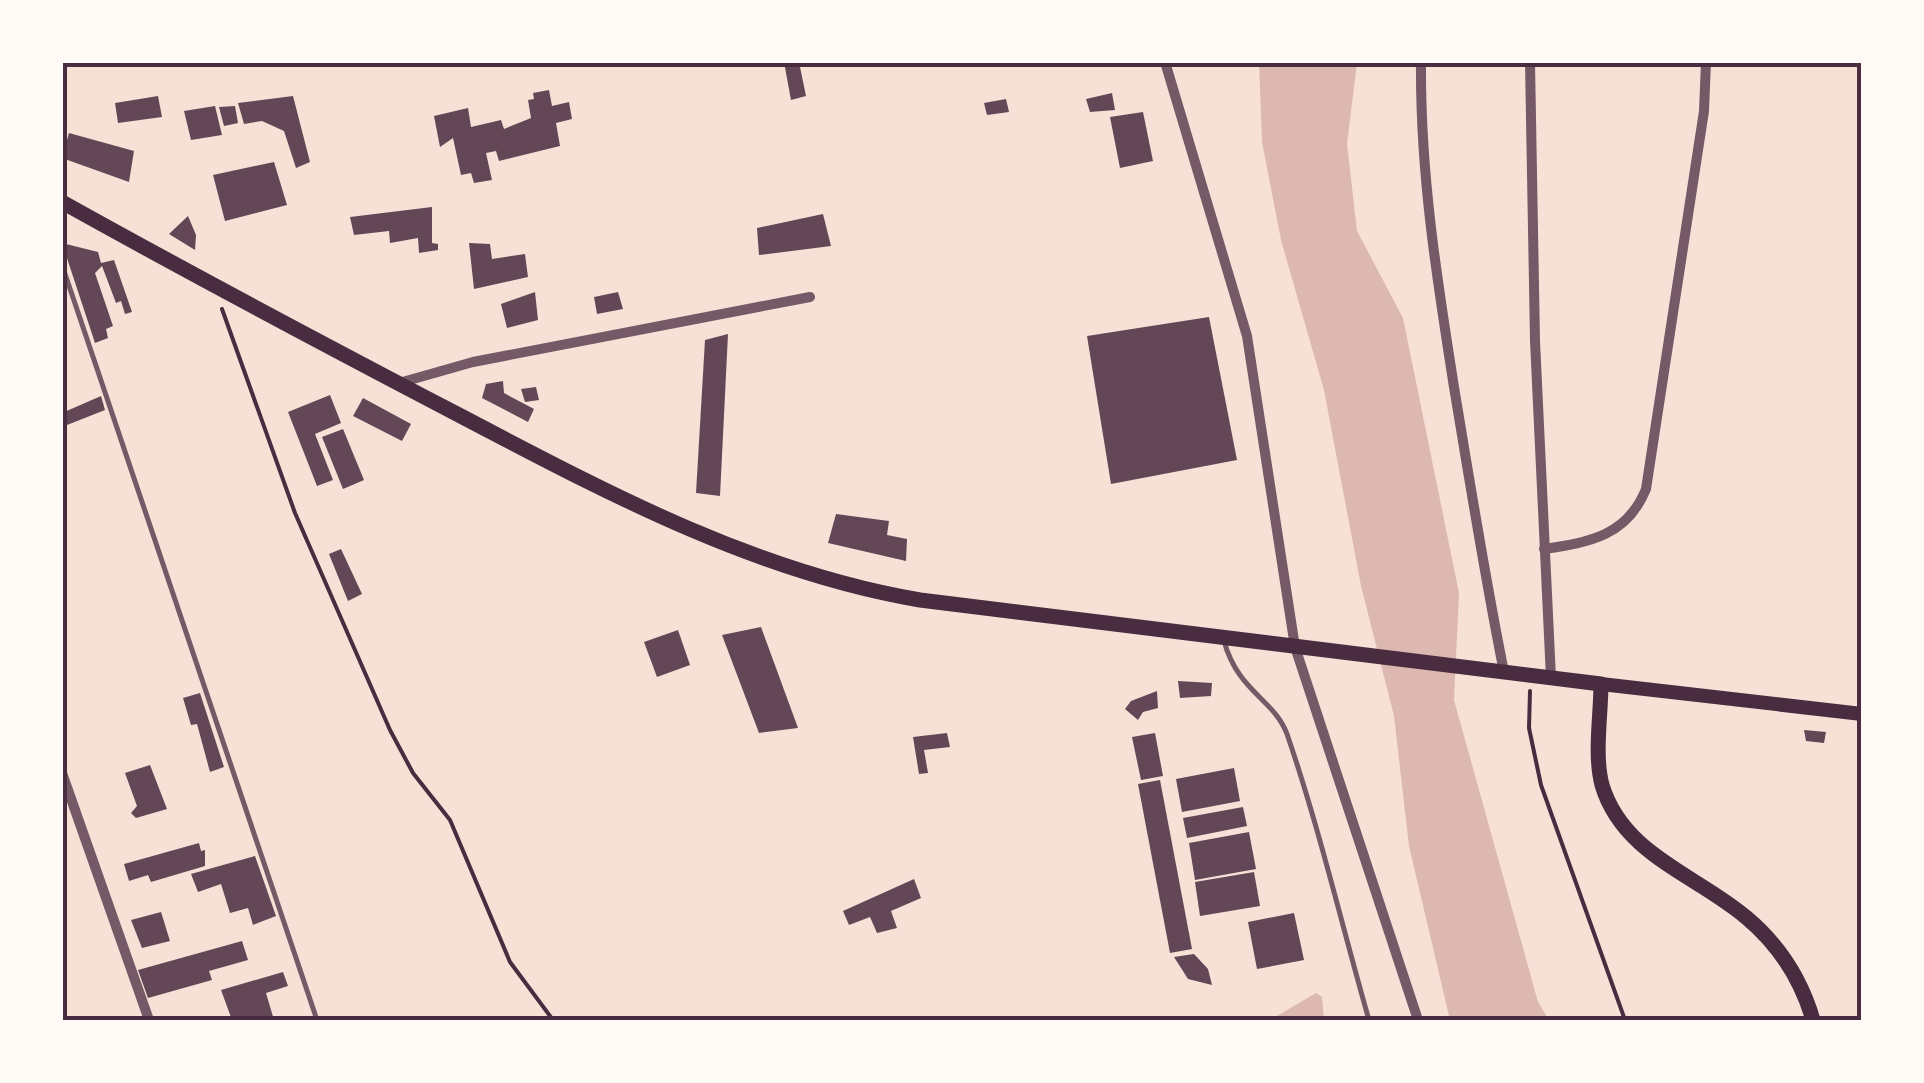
<svg xmlns="http://www.w3.org/2000/svg" width="1924" height="1083" viewBox="0 0 1924 1083" font-family="Arial,sans-serif">
	<style>
		.water { fill: #dcb8b0 }
		.building { fill: #644757 }
		.lines { fill: none; stroke-linecap: round; stroke-linejoin: round }
		.path { stroke: #4a2c40; stroke-width: 4 }
		.service { stroke: #755966; stroke-width: 5 }
		.minor { stroke: #755966; stroke-width: 10 }
		.secondary { stroke: #4a2c40; stroke-width: 14 }
		.primary { stroke: #4a2c40; stroke-width: 15 }
		.neatline { fill: none; stroke: #4a2c40; stroke-width: 4 }
	</style>
	<rect width="100%" height="100%" fill="#f7e1d7"/>
	<!-- water -->
	<g class="water">
		<polygon points="1259,63 1357,63 1347,144 1357,231 1403,318 1459,593 1454,700 1538,1002 1549,1020 1450,1020 1409,846 1394,716 1361,586 1324,390 1281,240 1262,142"/>
		<polygon points="1316,993 1322,997 1324,1020 1270,1020"/>
	</g>
	<!-- building -->
	<g class="building">
		<polygon points="784,62 799,62 806,96 791,100"/>
		<polygon points="549,90 552,106 569,102 572,119 556,123 560,146 499,161 496,151 486,153 492,180 474,183 471,173 461,175 453,138 440,147 434,116 468,108 471,127 501,120 504,129 531,118 528,100 534,99 533,93"/>
		<polygon points="1112,93 1115,110 1090,112 1086,99"/>
		<polygon points="158,96 162,117 118,123 115,103"/>
		<polygon points="293,96 310,162 296,168 284,131 262,121 244,124 238,103"/>
		<polygon points="1006,99 1009,112 987,115 984,103"/>
		<polygon points="215,106 222,135 191,140 184,111"/>
		<polygon points="235,106 238,123 224,126 219,107"/>
		<polygon points="1143,112 1153,161 1120,168 1110,117"/>
		<polygon points="69,133 134,151 129,182 62,158"/>
		<polygon points="274,162 287,205 225,221 213,175"/>
		<polygon points="432,207 432,243 438,244 438,250 419,253 418,238 390,243 389,231 354,235 350,217"/>
		<polygon points="823,214 831,246 759,255 757,228"/>
		<polygon points="188,216 196,235 195,250 169,234"/>
		<polygon points="62,243 98,252 101,263 114,260 132,312 125,314 121,301 116,303 102,266 95,273 113,326 106,329 108,338 95,343"/>
		<polygon points="469,243 490,244 492,259 525,254 528,277 474,289"/>
		<polygon points="535,292 538,320 507,328 501,304"/>
		<polygon points="618,292 623,309 597,314 594,297"/>
		<polygon points="1209,317 1237,460 1111,484 1087,336"/>
		<polygon points="728,334 720,496 696,493 705,340"/>
		<polygon points="503,381 504,393 534,409 528,422 482,398 486,384"/>
		<polygon points="536,387 539,400 525,402 521,389"/>
		<polygon points="330,395 341,423 315,434 333,480 317,486 288,412"/>
		<polygon points="101,396 105,410 62,427 62,413"/>
		<polygon points="363,398 411,424 402,441 353,416"/>
		<polygon points="343,429 364,480 343,489 322,437"/>
		<polygon points="836,514 889,521 887,535 907,539 906,561 828,543"/>
		<polygon points="341,549 362,594 348,601 329,554"/>
		<polygon points="761,627 798,728 759,733 722,635"/>
		<polygon points="678,630 690,665 657,677 644,642"/>
		<polygon points="1178,681 1212,683 1211,696 1180,698"/>
		<polygon points="1157,691 1158,708 1143,712 1138,720 1125,709 1131,701"/>
		<polygon points="200,693 224,767 210,772 197,724 191,725 183,698"/>
		<polygon points="1804,730 1826,732 1824,743 1806,741"/>
		<polygon points="947,733 950,747 924,750 928,773 919,774 913,737"/>
		<polygon points="1155,733 1163,776 1141,780 1132,737"/>
		<polygon points="150,765 167,809 136,818 131,813 137,806 125,773"/>
		<polygon points="1234,768 1240,801 1182,812 1176,779"/>
		<polygon points="1160,780 1192,949 1170,953 1138,784"/>
		<polygon points="1243,807 1247,826 1187,838 1183,818"/>
		<polygon points="1249,832 1256,869 1195,880 1189,843"/>
		<polygon points="199,843 201,851 205,850 205,866 151,882 148,875 129,881 124,864"/>
		<polygon points="255,856 276,916 253,925 248,908 230,913 221,884 198,892 191,874"/>
		<polygon points="1254,872 1260,906 1200,916 1195,882"/>
		<polygon points="914,879 921,898 891,911 897,928 877,933 870,917 849,925 843,911"/>
		<polygon points="161,912 170,941 142,948 131,920"/>
		<polygon points="1294,913 1304,960 1257,969 1248,922"/>
		<polygon points="242,941 248,960 209,971 212,980 148,998 138,970"/>
		<polygon points="1194,954 1208,969 1212,985 1188,979 1174,957"/>
		<polygon points="283,972 288,986 266,993 274,1020 232,1020 221,990"/>
	</g>
	<g class="lines">
		<!-- path -->
		<g class="path">
			<polyline points="222,309 295,513 390,730 413,773 450,820 510,962 553,1020"/>
			<polyline points="1530,691 1529,728 1541,785 1625,1020"/>
		</g>
		<!-- service -->
		<g class="service">
			<polyline points="62,265 317,1020"/>
			<path d="M1224,641C1238,692 1274,699 1287,734C1319,827 1342,926 1369,1020"/>
		</g>
		<!-- minor -->
		<g class="minor">
			<polyline points="1165,62 1247,336 1295,647 1418,1020"/>
			<path d="M1421,62C1420,173 1437,279 1454,387C1470,483 1485,578 1504,672"/>
			<polyline points="1530,62 1535,341 1551,678"/>
			<polyline points="399,383 473,362 810,297"/>
			<path d="M1544,549C1590,542 1627,536 1646,489L1704,111L1706,62"/>
			<polyline points="62,773 149,1020"/>
		</g>
		<!-- secondary -->
		<polyline class="secondary" points="1601,684 1862,714"/>
		<!-- primary -->
		<path class="primary" d="M62,202C193,275 325,345 457,414C606,492 754,572 920,600L1601,684C1601,714 1594,755 1602,785C1623,855 1697,875 1747,918C1779,945 1801,979 1813,1020"/>
	</g>
	<!-- border -->
	<rect width="1924" height="1083" fill="none" stroke="#fffaf5" stroke-width="130"/>
	<rect x="65" y="65" width="1794" height="953" class="neatline"/>
</svg>
